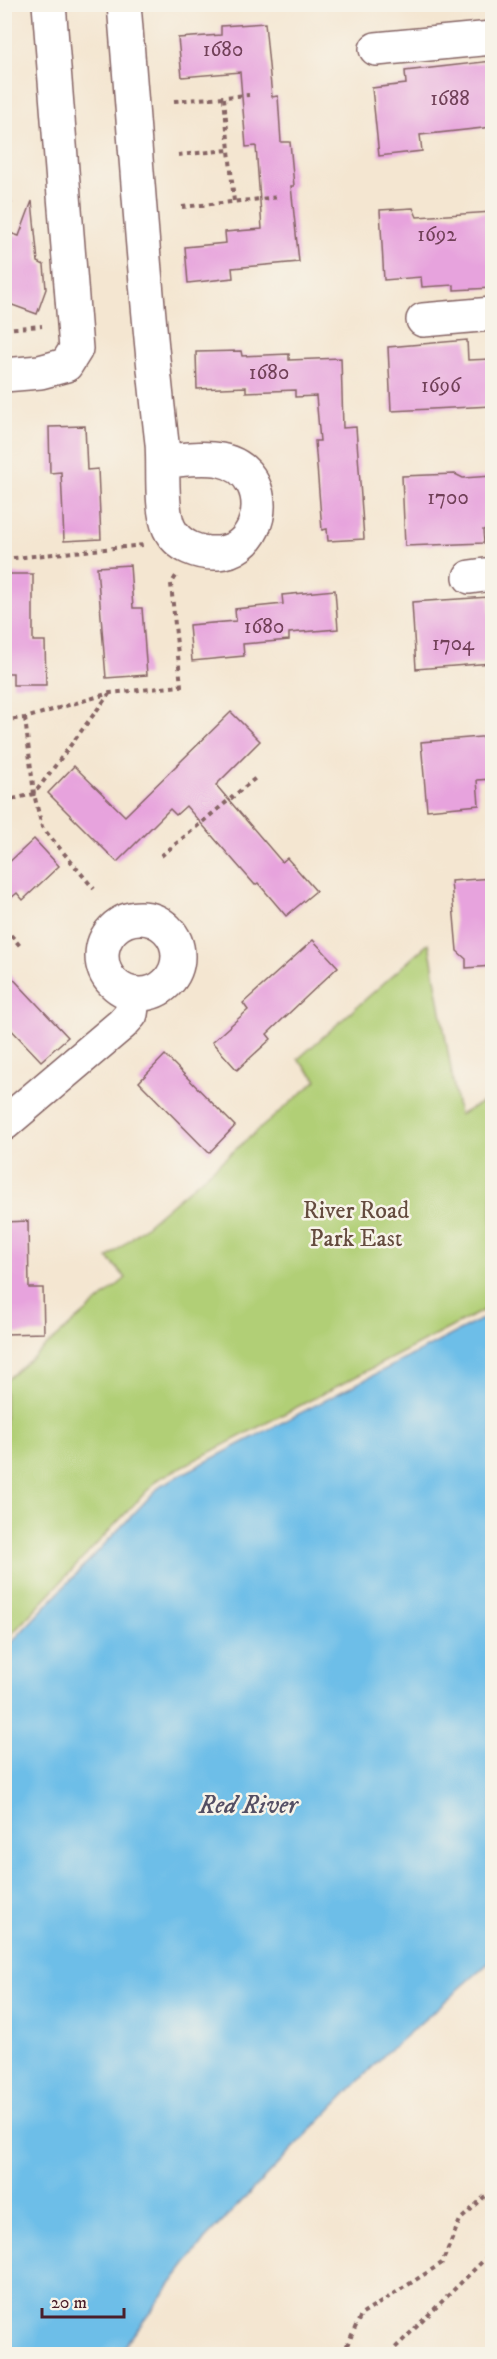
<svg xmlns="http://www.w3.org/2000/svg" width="497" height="2359" viewBox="0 0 497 2359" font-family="'IM FELL DW Pica',serif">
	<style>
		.green { fill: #b1cf76; stroke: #7e7750; stroke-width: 1.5 }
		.water { fill: #6dbee8; stroke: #5c6e8a; stroke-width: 1.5 }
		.building { fill: #e7a3dd }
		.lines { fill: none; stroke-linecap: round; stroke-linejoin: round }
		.minor-casing { stroke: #866565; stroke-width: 36 }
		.path { stroke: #866565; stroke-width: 4; stroke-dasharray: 4.5 4.5; stroke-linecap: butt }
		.minor { stroke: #fff; stroke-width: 33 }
		.labels { text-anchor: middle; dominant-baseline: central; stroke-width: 5; stroke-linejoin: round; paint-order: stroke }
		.number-label { font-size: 21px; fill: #714058 }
		.park-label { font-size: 24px; fill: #644b3e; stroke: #f7f3e8 }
		.water-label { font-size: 26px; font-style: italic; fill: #544f64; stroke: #f7f3e8 }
	</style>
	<rect width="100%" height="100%" fill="#f7f3e8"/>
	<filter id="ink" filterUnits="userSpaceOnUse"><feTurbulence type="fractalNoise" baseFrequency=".0167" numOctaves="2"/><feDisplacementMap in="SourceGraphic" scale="12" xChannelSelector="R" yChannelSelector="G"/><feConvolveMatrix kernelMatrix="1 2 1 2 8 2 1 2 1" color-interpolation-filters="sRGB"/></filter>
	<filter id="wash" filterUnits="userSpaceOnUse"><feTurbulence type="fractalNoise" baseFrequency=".008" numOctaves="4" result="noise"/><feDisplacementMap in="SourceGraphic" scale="24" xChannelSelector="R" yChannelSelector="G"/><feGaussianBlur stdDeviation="1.35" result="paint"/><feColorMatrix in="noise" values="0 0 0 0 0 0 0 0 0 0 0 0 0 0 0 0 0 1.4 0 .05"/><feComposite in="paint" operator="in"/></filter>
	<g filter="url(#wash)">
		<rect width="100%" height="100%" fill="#f4e6d1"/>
		<!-- green -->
		<polygon class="green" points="429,943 459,1115 492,1097 492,1306 158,1479 5,1641 5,1381 126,1278 108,1258 317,1080 298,1059"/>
		<!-- water -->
		<polygon class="water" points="492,1314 492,1960 384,2055 205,2239 119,2354 5,2354 5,1649 161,1485"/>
		<g id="blocks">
			<!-- building -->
			<g class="building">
				<polygon points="265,23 272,97 278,96 281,142 290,142 294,186 291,186 299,262 232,268 233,278 188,283 185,247 226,243 225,232 262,229 256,146 246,147 240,72 182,77 178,38 221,35 221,26"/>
				<polygon points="492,61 492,127 420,135 422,151 379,156 372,88 406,84 405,71"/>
				<polygon points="32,201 38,262 44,265 46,289 37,314 4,302 4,231 19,236"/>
				<polygon points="413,208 417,217 492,212 492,288 454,290 454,285 422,287 421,277 384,280 380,210"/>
				<polygon points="467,340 468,360 492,359 492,406 391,411 388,347"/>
				<polygon points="241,351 242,356 289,354 289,360 341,358 343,428 356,427 364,539 328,541 327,529 322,530 315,441 320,441 316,396 295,397 295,390 246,392 246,387 197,389 196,352"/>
				<polygon points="85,426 87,470 98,469 101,539 64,541 61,472 50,473 49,427"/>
				<polygon points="455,474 463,478 492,476 492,529 483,530 484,543 405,546 402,476"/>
				<polygon points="130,565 133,608 142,608 147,675 106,678 97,567"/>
				<polygon points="4,574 33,574 33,641 45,641 46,685 13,685 13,673 5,673"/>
				<polygon points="335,590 338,629 289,633 289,640 243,644 244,656 192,661 189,625 236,621 235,609 283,604 282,595"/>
				<polygon points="489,597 490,617 492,617 492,663 416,669 412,602"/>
				<polygon points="231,712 260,741 216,785 282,862 287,858 316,891 286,916 258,883 255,885 186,806 176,815 170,809 117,862 48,793 74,766 125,816"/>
				<polygon points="492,736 492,779 477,780 479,805 427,810 421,742"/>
				<polygon points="34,839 59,866 23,900 17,893 4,904 4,867"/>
				<polygon points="492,878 492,966 466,968 466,959 457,951 451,881"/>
				<polygon points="313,940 338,967 267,1034 271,1039 237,1070 212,1042 248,1010 243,1003"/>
				<polygon points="4,969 68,1037 41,1061 4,1022"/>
				<polygon points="165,1055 235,1126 209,1153 139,1082"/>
				<polygon points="28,1221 29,1288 43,1288 44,1333 4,1334 4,1222"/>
			</g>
		</g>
	</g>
	<g filter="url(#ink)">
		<use href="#blocks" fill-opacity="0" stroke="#866565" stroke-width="1.5"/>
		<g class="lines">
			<defs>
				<g id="minor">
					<path d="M124,4C136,151 145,297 162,443C164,465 160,509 169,528C178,547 199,554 218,553C251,551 267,511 253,484C236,450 196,459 164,461"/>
					<polyline points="376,49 492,38"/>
					<polyline points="423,320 492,314"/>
					<polyline points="4,375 40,372 66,365 76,349 49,4"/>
					<polyline points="470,577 492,574"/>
					<circle cx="140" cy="956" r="38"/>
					<polyline points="4,1124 122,1024 131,1014 134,994"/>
				</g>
			</defs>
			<!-- minor casing -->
			<use href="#minor" class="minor-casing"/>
			<!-- path -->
			<g class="path">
				<polyline points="224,98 234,202"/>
				<polyline points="174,101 249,95"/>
				<polyline points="178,155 229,150"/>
				<polyline points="4,203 13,202"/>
				<polyline points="182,207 280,197"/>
				<polyline points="4,329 42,326"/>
				<polyline points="4,559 144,545"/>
				<polyline points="25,718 34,794 42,827 94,889"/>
				<polyline points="4,720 25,718 110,693 181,686 171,584 178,573"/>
				<polyline points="4,801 34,794 109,694"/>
				<polyline points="161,856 258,776"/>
				<polyline points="4,937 9,933 21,947"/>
				<polyline points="4,1064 10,1069"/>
				<polyline points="343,2354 361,2315 442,2263 460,2220 484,2197 492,2193"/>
				<polyline points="389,2354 492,2252"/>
			</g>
			<!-- minor -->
			<use href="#minor" class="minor"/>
		</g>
	</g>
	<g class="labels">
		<!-- number labels -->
		<g class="number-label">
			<text x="223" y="50">1680</text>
			<text x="450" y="99">1688</text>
			<text x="437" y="235">1692</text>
			<text x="269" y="373">1680</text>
			<text x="441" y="386">1696</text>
			<text x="448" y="498">1700</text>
			<text x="264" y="627">1680</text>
			<text x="453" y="644">1704</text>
		</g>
		<!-- park labels -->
		<g class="park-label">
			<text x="356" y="1211">River Road<tspan x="356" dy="28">Park East</tspan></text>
		</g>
		<!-- water labels -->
		<g class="water-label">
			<text x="248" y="1805">Red River</text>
		</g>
	</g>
	<!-- margin -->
	<rect width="497" height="2359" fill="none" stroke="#f7f3e8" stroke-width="24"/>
	<!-- scale -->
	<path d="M42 2308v9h82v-9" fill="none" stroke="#4a1f2b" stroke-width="3"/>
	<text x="51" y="2308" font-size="18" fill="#4a1f2b" stroke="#f7f3e8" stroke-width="4.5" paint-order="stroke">20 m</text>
</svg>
